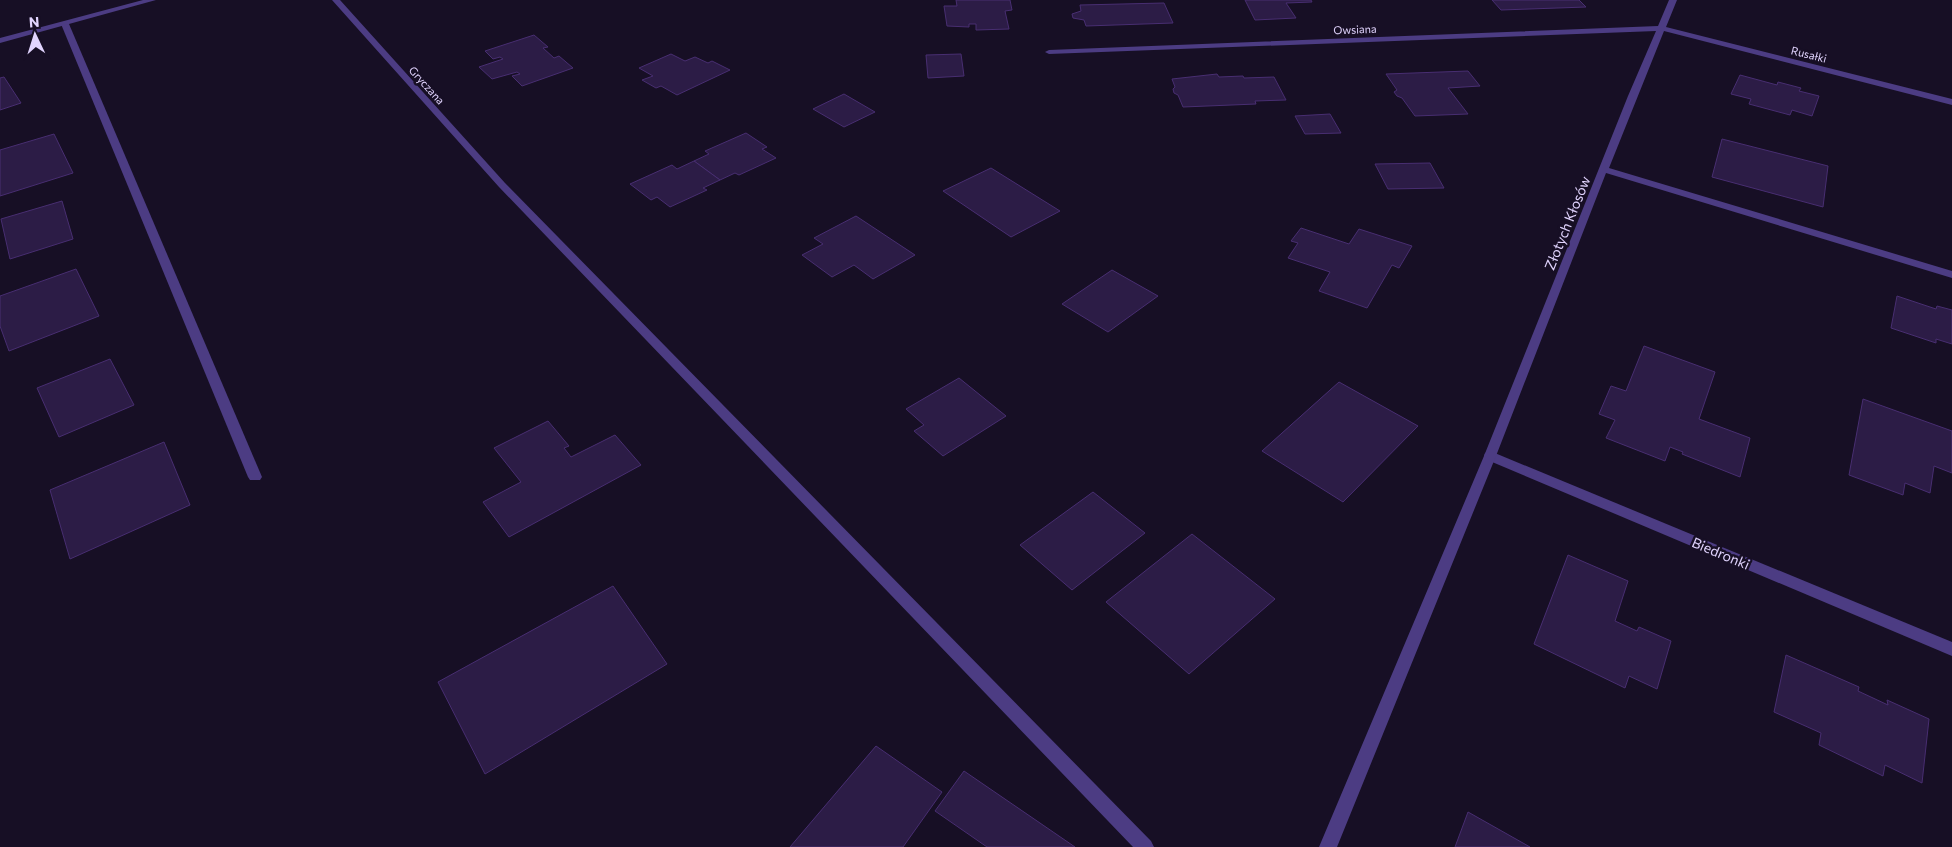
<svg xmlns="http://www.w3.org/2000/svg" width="1952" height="847" viewBox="0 0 1952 847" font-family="Commissioner,sans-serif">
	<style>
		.building { fill: #2c1c46; stroke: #482e71 }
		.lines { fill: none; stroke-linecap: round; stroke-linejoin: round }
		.lane { fill: #4c3c83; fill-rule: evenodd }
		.street { fill: #4c3c83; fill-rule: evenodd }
		.labels { text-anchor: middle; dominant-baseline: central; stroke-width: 5; stroke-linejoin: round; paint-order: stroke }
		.far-street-label { font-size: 11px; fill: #e1d4fe; stroke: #170f25 }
		.street-label { font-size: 14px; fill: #e1d4fe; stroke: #170f25 }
	</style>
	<rect width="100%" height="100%" fill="#170f25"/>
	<!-- building -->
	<g class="building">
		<polygon points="956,0 1010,0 1012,10 1005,11 1009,29 976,30 976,24 969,24 969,27 947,26 944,6 957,6"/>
		<polygon points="1245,0 1311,0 1312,2 1286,3 1296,18 1255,20"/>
		<polygon points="1492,0 1579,0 1586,7 1501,10"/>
		<polygon points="1164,3 1173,23 1086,26 1084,20 1073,18 1072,14 1081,11 1080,5"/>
		<polygon points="534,35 548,47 543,48 554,58 559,56 573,68 522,86 512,76 520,74 517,72 492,79 479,67 503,59 500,57 493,59 485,51"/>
		<polygon points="671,54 685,61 695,57 708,63 712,61 730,70 677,95 661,86 656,88 642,80 653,76 639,68"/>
		<polygon points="961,54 964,76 928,78 926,55"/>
		<polygon points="1468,71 1480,86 1448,88 1468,114 1415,116 1402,98 1397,96 1394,92 1397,90 1386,74"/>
		<polygon points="1217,74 1219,77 1243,76 1244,78 1274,77 1286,100 1255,101 1256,104 1183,107 1178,95 1174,93 1173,89 1175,87 1172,79"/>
		<polygon points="1740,75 1777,85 1778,82 1801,88 1799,91 1819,96 1812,116 1792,110 1790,115 1749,104 1751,99 1731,94"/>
		<polygon points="4,77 21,103 0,110 0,78"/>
		<polygon points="844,94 875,112 844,127 813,109"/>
		<polygon points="1330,114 1341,133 1305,134 1295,116"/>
		<polygon points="746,133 767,147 762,149 776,158 739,175 735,173 720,180 694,161 709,154 705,151"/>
		<polygon points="54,134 73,173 0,196 0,150"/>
		<polygon points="1722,139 1828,166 1823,207 1712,177"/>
		<polygon points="694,161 720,180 703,188 707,190 670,207 657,197 651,200 630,184 672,165 677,169"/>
		<polygon points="1430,163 1444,188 1388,189 1375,164"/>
		<polygon points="991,168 1060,211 1011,237 943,191"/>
		<polygon points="62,201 73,239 10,259 1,219"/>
		<polygon points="856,216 915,255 873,279 854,265 832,277 802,255 823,244 814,238"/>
		<polygon points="1301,228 1349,244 1359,229 1412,246 1399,268 1392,265 1367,308 1319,291 1330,272 1288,258 1298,243 1291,241"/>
		<polygon points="76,269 99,316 9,351 0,326 0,296"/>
		<polygon points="1112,270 1158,296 1108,332 1062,304"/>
		<polygon points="1897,296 1936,309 1937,306 1952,310 1952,344 1936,339 1936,343 1891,328"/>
		<polygon points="1644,346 1715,372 1699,419 1750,438 1740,477 1682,454 1683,452 1670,447 1665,461 1606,438 1615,420 1599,414 1611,386 1626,391"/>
		<polygon points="110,359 134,405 59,437 37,388"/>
		<polygon points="959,378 1006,416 943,456 914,431 924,425 906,409"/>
		<polygon points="1339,382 1418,426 1343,502 1262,451"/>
		<polygon points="1863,399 1952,431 1952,473 1934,466 1930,493 1905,483 1903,495 1849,475"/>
		<polygon points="548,421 569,446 564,448 571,457 615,435 641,465 509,537 483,502 521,482 494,448"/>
		<polygon points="164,442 190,505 70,559 50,490"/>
		<polygon points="1093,492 1145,533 1072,590 1020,545"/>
		<polygon points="1192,534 1275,599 1189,674 1106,602"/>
		<polygon points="1568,555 1628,581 1615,621 1637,631 1639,627 1671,641 1657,689 1629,676 1625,688 1534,644"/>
		<polygon points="613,586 667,664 485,774 438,682"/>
		<polygon points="1786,655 1859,687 1858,691 1888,705 1887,700 1929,719 1922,783 1885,765 1883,776 1819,745 1821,733 1774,712"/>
		<polygon points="876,746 942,792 903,847 790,847"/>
		<polygon points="964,771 1075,847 987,847 935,811"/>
		<polygon points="1468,812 1530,847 1455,847"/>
	</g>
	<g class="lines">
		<!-- lane -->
		<g class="lane">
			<polygon points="62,22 69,24 262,477 260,480 250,480 248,477 61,24"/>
			<polygon points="1490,451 1952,642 1952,656 1485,459 1484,456 1485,453"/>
		</g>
		<!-- street -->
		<g class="street">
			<polygon points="143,0 156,0 0,43 0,38"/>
			<polygon points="332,0 340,0 505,183 1151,841 1154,847 1133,847 499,187"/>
			<polygon points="1669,0 1677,0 1666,27 1952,99 1952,105 1664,31 1609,168 1952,271 1952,278 1606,173 1496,456 1337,847 1319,847 1484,456 1628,96 1656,31 1049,54 1045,52 1049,50 1658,26"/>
		</g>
	</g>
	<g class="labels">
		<!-- far-street labels -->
		<g class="far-street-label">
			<text transform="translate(1355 29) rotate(-2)">Owsiana</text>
			<text transform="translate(1809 54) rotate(14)">Rusałki</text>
			<text transform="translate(427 85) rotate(48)">Gryczana</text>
		</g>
		<!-- street labels -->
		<g class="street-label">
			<text transform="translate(1567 223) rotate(-68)">Złotych Kłosów</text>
			<text transform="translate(1721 553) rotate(23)">Biedronki</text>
		</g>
	</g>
	<!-- north arrow -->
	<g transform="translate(35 35) rotate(356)" stroke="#170f25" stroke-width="4" paint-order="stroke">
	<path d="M0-4L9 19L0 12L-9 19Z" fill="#e1d4fe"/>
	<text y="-8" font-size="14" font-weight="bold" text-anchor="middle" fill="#e1d4fe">N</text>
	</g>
</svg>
